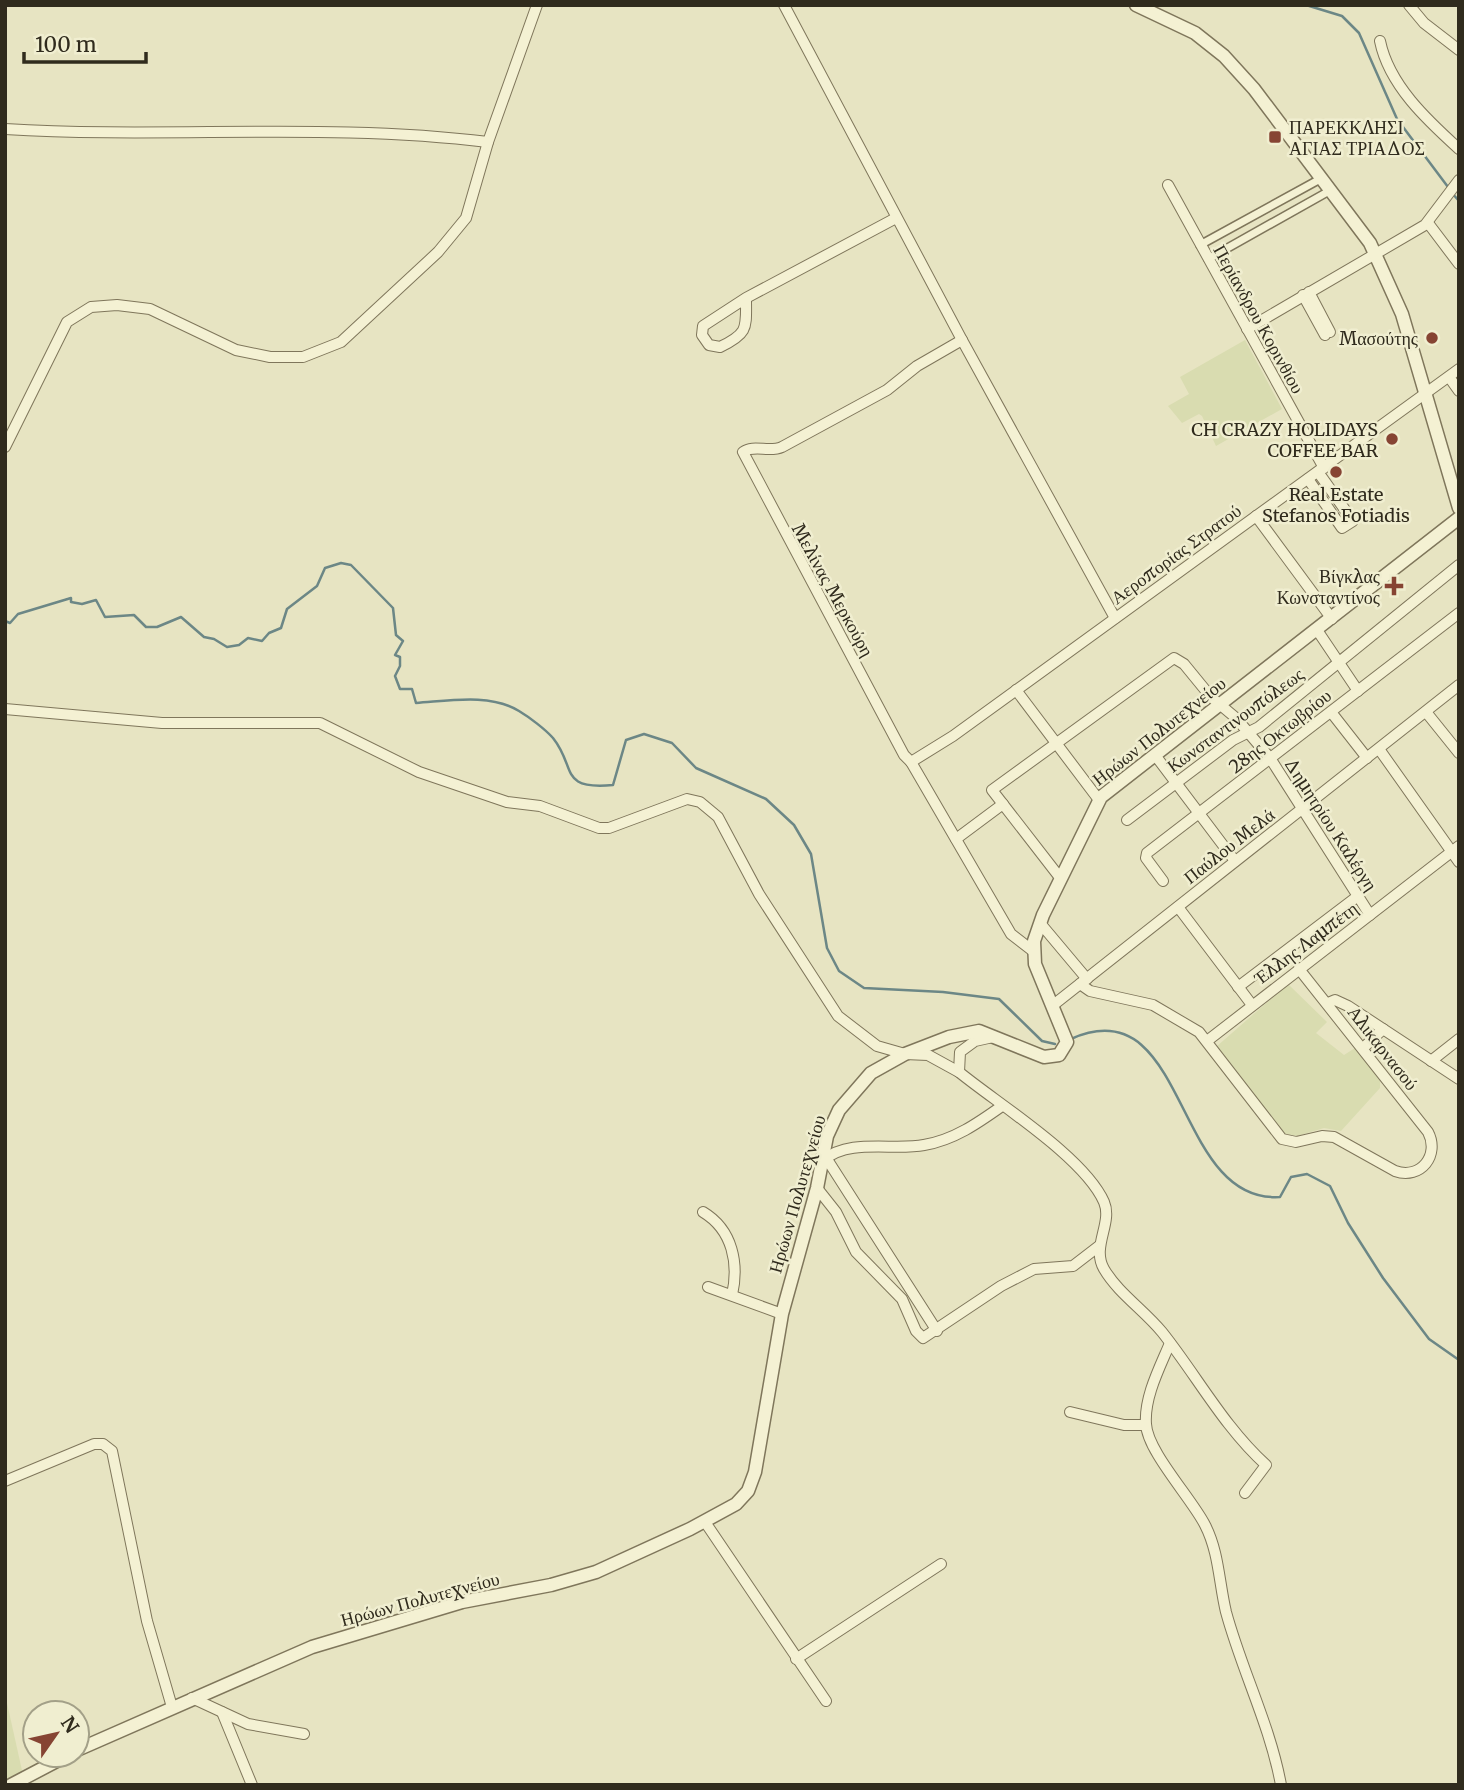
<svg xmlns="http://www.w3.org/2000/svg" width="1464" height="1790" viewBox="0 0 1464 1790" font-family="Merriweather,serif">
	<style>
		.farmland { fill: #d9dcb0 }
		.lines { fill: none; stroke-linecap: round; stroke-linejoin: round }
		.stream { stroke: #6c8786; stroke-width: 2.5 }
		.pedestrian-casing { stroke: #7f765b; stroke-width: 10 }
		.minor-casing { stroke: #7f765b; stroke-width: 12 }
		.tertiary-casing { stroke: #7f765b; stroke-width: 15 }
		.pedestrian { stroke: #f4f1d3; stroke-width: 7 }
		.minor { stroke: #f4f1d3; stroke-width: 10 }
		.tertiary { stroke: #f4f1d3; stroke-width: 12 }
		.poi-dot { fill: #864433; stroke: #f0eed0; stroke-width: 2.5 }
		.labels { text-anchor: middle; dominant-baseline: central; stroke-width: 5; stroke-linejoin: round; paint-order: stroke }
		.poi-label { font-size: 18px; fill: #302b1d; stroke: #f0eed0; text-anchor: end }
		.street-label { font-size: 18px; fill: #302b1d; stroke: #f0eed0 }
	</style>
	<rect width="100%" height="100%" fill="#e7e4c2"/>
	<!-- farmland -->
	<g class="farmland">
		<polygon points="1245,340 1282,409 1216,446 1202,416 1199,414 1182,423 1168,406 1189,394 1180,377"/>
		<polygon points="1288,984 1327,1022 1316,1033 1344,1055 1355,1048 1380,1079 1380,1088 1341,1131 1324,1128 1297,1136 1284,1134 1216,1047"/>
		<polygon points="5,1694 23,1775 5,1784"/>
	</g>
	<g class="lines">
		<!-- stream -->
		<g class="stream">
			<polyline points="1306,5 1342,16 1359,33 1397,119 1448,187"/>
			<polyline points="1452,193 1459,201"/>
			<path d="M5,621L10,623L18,614L71,598V602L82,604L96,600L105,617L134,615L146,627H157L181,617L204,637L214,639L227,647L239,645L248,638L262,641L269,633L281,628L287,609L317,586L325,568L341,563L351,565L393,608L396,635L403,641L395,655L400,657V666L395,676L400,689H412L416,703C448,701 490,693 519,711C529,717 545,729 553,738C577,768 558,790 613,785L626,740L644,734L672,743L696,768L766,799L794,825L811,854L827,948L839,971L864,988L943,992L999,999L1042,1041L1055,1044"/>
			<path d="M1071,1039C1189,986 1172,1204 1280,1197L1291,1177L1307,1174L1330,1186L1348,1223L1383,1278L1429,1339L1459,1360"/>
		</g>
		<defs>
			<g id="pedestrian">
				<polyline points="1200,245 1322,178"/>
				<polyline points="1208,259 1331,190"/>
			</g>
			<g id="minor">
				<polyline points="784,5 962,340 1115,618"/>
				<polyline points="1409,5 1424,23 1459,50"/>
				<path d="M1380,41C1389,85 1427,120 1459,149"/>
				<path d="M5,129C166,139 329,122 488,142"/>
				<polyline points="1168,185 1324,468"/>
				<polyline points="1428,223 1459,264"/>
				<polyline points="1309,292 1330,332"/>
				<polyline points="1303,295 1325,335"/>
				<path d="M746,298L703,326L702,335L709,345L720,347C749,333 746,328 746,298L896,218"/>
				<polyline points="1247,329 1425,225 1459,180"/>
				<path d="M962,340L917,366L887,390L782,447C769,453 754,444 743,452L904,755L911,762L1011,934L1033,951"/>
				<polyline points="1449,377 1459,391"/>
				<polyline points="5,447 67,322 91,307 117,305 150,309 236,350 270,357 303,357 341,342 438,252 466,218 488,142 537,5"/>
				<polyline points="1308,479 1342,528 1353,521 1318,472"/>
				<polyline points="1256,516 1332,619"/>
				<polyline points="1317,630 1358,691"/>
				<polyline points="1016,690 1099,800"/>
				<polyline points="5,709 162,723 320,723 419,772 507,802 540,806 599,828 609,828 687,799 700,802 718,817 759,894 838,1016 877,1046 905,1054 928,1055 959,1072"/>
				<polyline points="1331,712 1367,758"/>
				<polyline points="1426,712 1459,753"/>
				<polyline points="1379,749 1459,862"/>
				<polyline points="1155,755 1235,861"/>
				<polyline points="911,762 953,736 1459,369"/>
				<polyline points="1127,820 1233,740 1259,727 1459,565"/>
				<polyline points="956,839 1003,804"/>
				<polyline points="1061,879 992,790 1174,658 1184,664 1211,697 1236,718 1270,758 1370,915"/>
				<polyline points="1163,881 1146,858 1147,853 1459,613"/>
				<polyline points="1178,907 1252,1005"/>
				<polyline points="1040,923 1087,979"/>
				<path d="M1080,984L1090,991L1153,1005L1199,1032L1282,1139L1296,1142L1322,1136L1334,1137L1395,1171C1421,1180 1440,1155 1428,1132L1299,969"/>
				<polyline points="1238,987 1358,896"/>
				<polyline points="1328,1003 1335,1000 1348,1006 1459,1079"/>
				<polyline points="1052,1006 1459,685"/>
				<path d="M993,1037L975,1041L960,1052L959,1072C998,1104 1084,1157 1104,1202C1113,1223 1091,1247 1104,1269C1118,1293 1144,1310 1162,1332C1197,1376 1224,1427 1266,1465L1245,1493"/>
				<polyline points="1207,1041 1459,846"/>
				<polyline points="1363,1048 1383,1029"/>
				<polyline points="1431,1061 1459,1039"/>
				<polyline points="823,1153 937,1331"/>
				<path d="M824,1160C849,1138 894,1151 924,1145C954,1140 978,1123 1002,1106"/>
				<polyline points="817,1188 836,1212 856,1252 902,1299 916,1331 923,1338 1001,1286 1034,1269 1073,1266 1099,1246"/>
				<path d="M703,1212C733,1230 739,1264 732,1295"/>
				<polyline points="708,1287 782,1314"/>
				<path d="M1170,1343C1160,1367 1144,1397 1146,1424C1147,1451 1192,1499 1205,1525C1219,1552 1219,1583 1226,1612C1242,1671 1270,1725 1281,1785"/>
				<polyline points="1070,1412 1124,1425 1145,1425"/>
				<polyline points="5,1481 94,1444 103,1444 112,1451 147,1621 172,1707"/>
				<polyline points="705,1522 826,1701"/>
				<polyline points="796,1659 941,1564"/>
				<polyline points="192,1698 248,1724 304,1734"/>
				<polyline points="222,1712 252,1785"/>
			</g>
			<g id="tertiary">
				<polyline points="1136,5 1195,33 1224,56 1254,89 1370,243 1402,314 1459,508"/>
				<polyline points="77,1750 312,1647 462,1602 551,1585 596,1572 690,1529 736,1504 748,1491 755,1472 782,1314 817,1188 827,1136 839,1110 871,1073 905,1054 949,1037 979,1031 1044,1057 1059,1055 1067,1042 1035,964 1034,941 1043,915 1101,797 1459,518"/>
				<polyline points="11,1785 68,1755"/>
			</g>
		</defs>
		<!-- pedestrian casing -->
		<use href="#pedestrian" class="pedestrian-casing"/>
		<!-- minor casing -->
		<use href="#minor" class="minor-casing"/>
		<!-- tertiary casing -->
		<use href="#tertiary" class="tertiary-casing"/>
		<!-- pedestrian -->
		<use href="#pedestrian" class="pedestrian"/>
		<!-- minor -->
		<use href="#minor" class="minor"/>
		<!-- tertiary -->
		<use href="#tertiary" class="tertiary"/>
	</g>
	<!-- markers -->
	<g class="poi-dot">
		<rect x="1268" y="130" width="14" height="14" rx="3.5"/>
		<circle cx="1432" cy="338" r="7"/>
		<circle cx="1392" cy="439" r="7"/>
		<circle cx="1336" cy="472" r="7"/>
		<path d="M1390.5 575.5h7v7h7v7h-7v7h-7v-7h-7v-7h7z"/>
	</g>
	<g class="labels">
		<!-- poi labels -->
		<g class="poi-label">
			<text x="1289" y="127" text-anchor="start">ΠΑΡΕΚΚΛΗΣΙ<tspan x="1289" dy="21">ΑΓΙΑΣ ΤΡΙΑΔΟΣ</tspan></text>
			<text x="1418" y="338">Μασούτης</text>
			<text x="1378" y="429">CH CRAZY HOLIDAYS<tspan x="1378" dy="21">COFFEE BAR</tspan></text>
			<text x="1336" y="494" text-anchor="middle">Real Estate<tspan x="1336" dy="21">Stefanos Fotiadis</tspan></text>
			<text x="1380" y="576">Βίγκλας<tspan x="1380" dy="21">Κωνσταντίνος</tspan></text>
		</g>
		<!-- street labels -->
		<g class="street-label">
			<text transform="translate(1259 319) rotate(61)">Περίανδρου Κορινθίου</text>
			<text transform="translate(1176 554) rotate(-36)">Αεροπορίας Στρατού</text>
			<text transform="translate(833 590) rotate(61)">Μελίνας Μερκούρη</text>
			<text transform="translate(1235 720) rotate(-36)">Κωνσταντινουπόλεως</text>
			<text transform="translate(1159 731) rotate(-38)">Ηρώων Πολυτεχνείου</text>
			<text transform="translate(1280 731) rotate(-38)">28ης Οκτωβρίου</text>
			<text transform="translate(1331 824) rotate(57)">Δημητρίου Καλέργη</text>
			<text transform="translate(1229 846) rotate(-38)">Παύλου Μελά</text>
			<text transform="translate(1306 943) rotate(-37)">Έλλης Λαμπέτη</text>
			<text transform="translate(1383 1048) rotate(52)">Αλικαρνασού</text>
			<text transform="translate(797 1194) rotate(-74)">Ηρώων Πολυτεχνείου</text>
			<text transform="translate(420 1599) rotate(-15)">Ηρώων Πολυτεχνείου</text>
		</g>
	</g>
	<!-- border -->
	<rect width="1464" height="1790" fill="none" stroke="#302b1d" stroke-width="14"/>
	<!-- north arrow -->
	<g transform="translate(56 1734) rotate(56)"><circle r="33" fill="#f0eed0" stroke="#a3a088" stroke-width="2"/>
	<path d="M0-5L12 26L0 18L-12 26Z" fill="#864433"/>
	<text y="-10" font-size="19" font-weight="bold" text-anchor="middle" fill="#302b1d">N</text>
	</g>
	<!-- scale -->
	<path d="M24 52v10h122v-10" fill="none" stroke="#302b1d" stroke-width="3.5"/>
	<text x="35" y="52" font-size="21" fill="#302b1d" stroke="#f0eed0" stroke-width="5" paint-order="stroke">100 m</text>
</svg>
